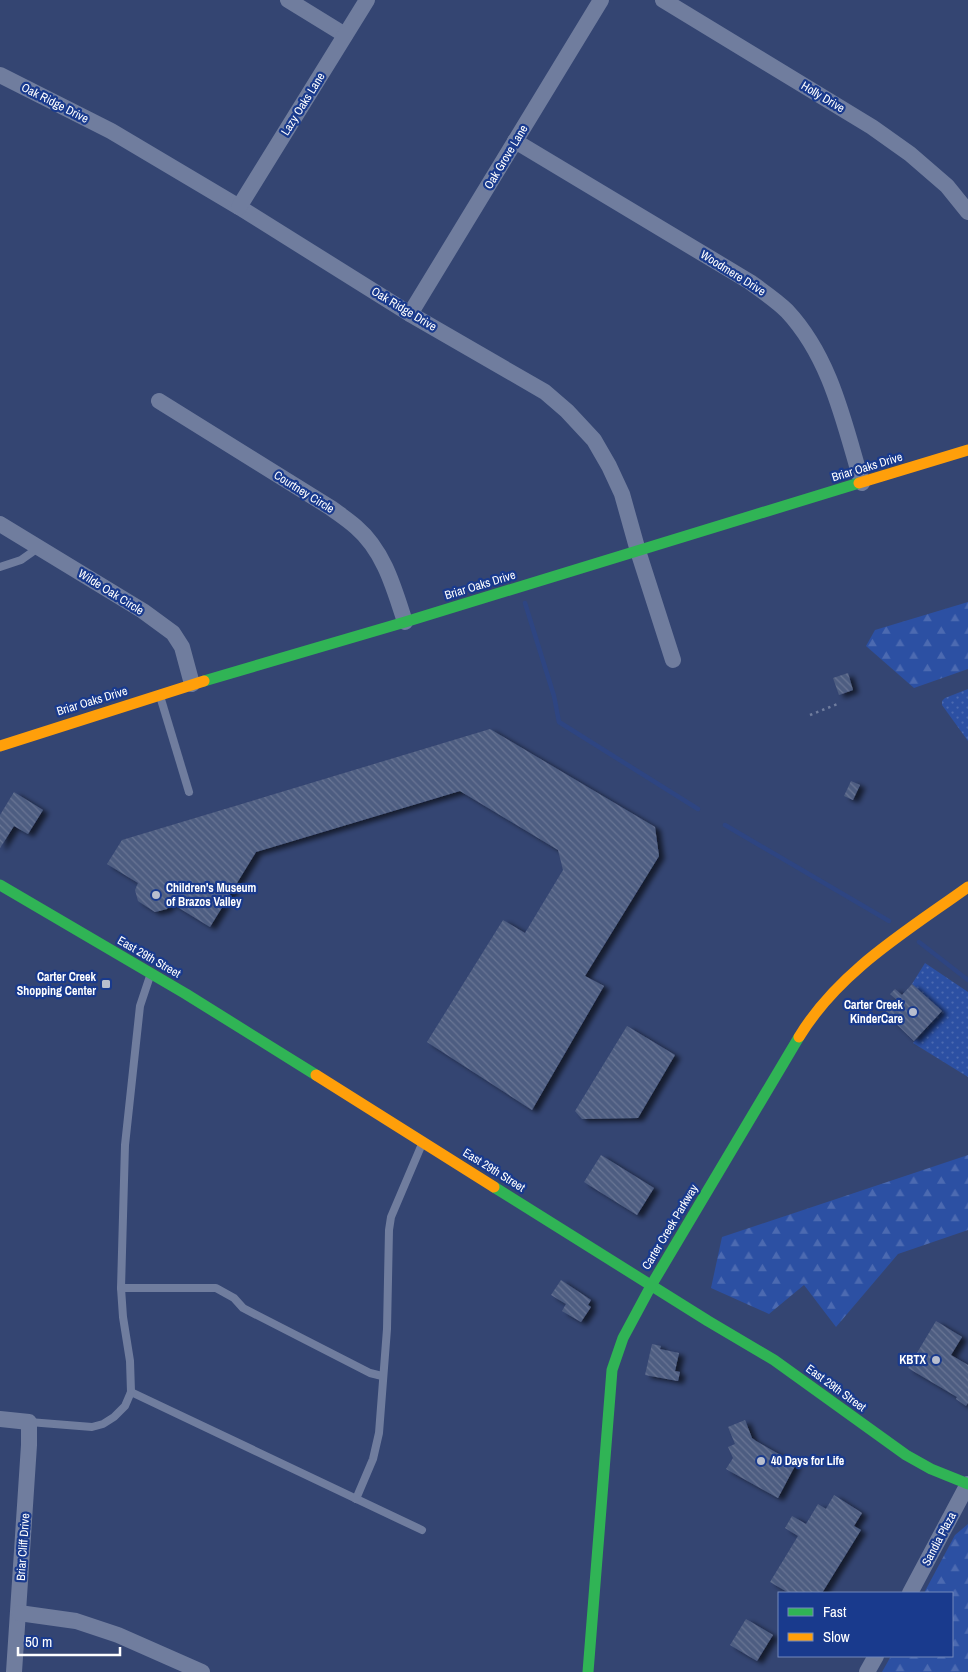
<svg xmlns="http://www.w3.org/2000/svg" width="968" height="1672" viewBox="0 0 968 1672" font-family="'Archivo Narrow',sans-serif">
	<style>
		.green { fill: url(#green-dots) }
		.forest { fill: url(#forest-firs) }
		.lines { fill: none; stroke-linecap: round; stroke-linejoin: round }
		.stream { stroke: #2e4582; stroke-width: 4.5 }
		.building { fill: url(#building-back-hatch); filter: url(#shadow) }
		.path { stroke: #707d9e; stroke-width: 2.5; stroke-dasharray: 2.5 4; stroke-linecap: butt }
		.lane { stroke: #707d9e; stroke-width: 8 }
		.street { stroke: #707d9e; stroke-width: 16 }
		.fast { stroke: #30b455; stroke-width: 11 }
		.slow { stroke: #ff9f0a; stroke-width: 11 }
		.poi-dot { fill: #b8bece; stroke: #193a8d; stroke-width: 2 }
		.labels { text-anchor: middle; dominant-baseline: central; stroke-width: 4.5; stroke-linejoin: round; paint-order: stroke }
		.street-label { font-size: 12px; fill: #fff; stroke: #193a8d }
		.poi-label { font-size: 12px; font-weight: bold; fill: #fff; stroke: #193a8d; text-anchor: end }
	</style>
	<defs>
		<pattern id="green-dots" width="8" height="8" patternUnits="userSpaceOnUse" patternTransform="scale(1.25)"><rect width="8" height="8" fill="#2c50a3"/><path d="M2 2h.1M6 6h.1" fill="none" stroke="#4c6ab1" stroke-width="1.8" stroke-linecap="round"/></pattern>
		<pattern id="forest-firs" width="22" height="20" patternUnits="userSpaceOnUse" patternTransform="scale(1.25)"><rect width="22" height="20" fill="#2c50a3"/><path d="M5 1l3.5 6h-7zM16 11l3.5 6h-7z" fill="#4c6ab1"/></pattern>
		<pattern id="building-back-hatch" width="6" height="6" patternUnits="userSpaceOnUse" patternTransform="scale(1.25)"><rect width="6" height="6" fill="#4e5d81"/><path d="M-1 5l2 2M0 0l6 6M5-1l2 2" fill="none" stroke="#697594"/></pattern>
		<filter id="shadow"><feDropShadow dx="5.5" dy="3" stdDeviation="2.5" flood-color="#0009"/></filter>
	</defs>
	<rect width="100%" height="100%" fill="#344572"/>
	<!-- green -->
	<g class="green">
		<polygon points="968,689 968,741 942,705 942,701 945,698"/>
		<polygon points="925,963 968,992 968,1077 913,1043 942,1011 912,984"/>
	</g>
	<!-- forest -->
	<g class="forest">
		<polygon points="968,602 968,669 914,688 866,646 875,630"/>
		<polygon points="968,1155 968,1230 898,1254 836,1327 804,1285 769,1314 711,1288 722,1237"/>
		<polygon points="968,1524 968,1672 882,1672 891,1656 952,1656 952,1593 924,1593 955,1535"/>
	</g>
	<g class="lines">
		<!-- stream -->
		<g class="stream">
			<polyline points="525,603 554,696 559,722 698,809"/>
			<polyline points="725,825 889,921"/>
			<polyline points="919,942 968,980"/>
		</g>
	</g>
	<!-- building -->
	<g class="building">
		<polygon points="848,673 853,690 839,695 833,678"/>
		<polygon points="490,729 655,827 659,856 585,976 604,986 532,1110 427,1042 503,920 525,933 563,870 558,850 460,791 256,852 210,927 171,903 167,909 155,912 138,901 135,890 138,883 107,864 122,840"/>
		<polygon points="851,781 860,785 853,800 844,796"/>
		<polygon points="14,792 43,810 28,834 14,826 0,848 0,815"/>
		<polygon points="912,984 942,1011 914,1041 885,1013 897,1000 890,994 895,989 902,995"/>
		<polygon points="627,1026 675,1055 638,1118 582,1119 575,1111"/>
		<polygon points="601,1155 654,1188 637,1215 584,1182"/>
		<polygon points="561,1280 591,1300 588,1305 591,1307 581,1322 562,1311 566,1304 551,1295"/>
		<polygon points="936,1321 962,1337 951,1355 968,1365 968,1403 966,1406 956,1399 957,1397 908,1368"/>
		<polygon points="652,1344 661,1346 660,1349 679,1353 675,1371 680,1372 678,1381 645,1375"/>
		<polygon points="745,1420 752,1438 756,1441 796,1464 778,1498 726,1469 733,1458 728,1447 735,1444 728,1427"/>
		<polygon points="834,1495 862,1513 854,1526 861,1530 822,1593 789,1593 770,1582 798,1536 785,1528 792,1516 806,1524 818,1504 826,1509"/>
		<polygon points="746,1619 773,1635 757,1661 730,1645"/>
	</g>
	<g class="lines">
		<!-- path -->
		<polyline class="path" points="810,715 840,703"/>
		<!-- lane -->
		<g class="lane">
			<polyline points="0,567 21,560 38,548"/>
			<polyline points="160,696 189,792"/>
			<polyline points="121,1288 216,1288 234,1298 243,1308 370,1373 382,1376"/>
			<polyline points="131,1392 422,1530"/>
			<polyline points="29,1422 92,1427 103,1424 114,1417 125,1406 131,1392 130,1361 123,1317 121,1288 125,1145 140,1006 150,976"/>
			<polyline points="356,1499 373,1459 379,1433 387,1329 389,1230 391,1217 422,1144"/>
		</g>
		<!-- street -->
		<g class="street">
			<polyline points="288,0 345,35"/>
			<polyline points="663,0 872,127 910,154 947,186 968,212"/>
			<polyline points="0,75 111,131 239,207 410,314 545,392 567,411 594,440 609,466 622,494 638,551 673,660"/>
			<path d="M515,141L750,282C762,291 776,300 787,311C831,358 844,423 862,483"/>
			<polyline points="239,207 367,0"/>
			<polyline points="410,314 601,0"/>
			<path d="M159,401L331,508C339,514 348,520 356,527C384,551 394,588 405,622"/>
			<polyline points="0,524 143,611 173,633 182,647 192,684"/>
			<polyline points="0,1419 29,1422 29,1445 14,1672"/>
			<polyline points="910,1593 968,1484"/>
			<polyline points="19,1613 76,1621 118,1635 202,1672"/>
			<polyline points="867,1672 876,1656"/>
		</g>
		<!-- fast -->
		<g class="fast">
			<polyline points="204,681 405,622 859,483"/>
			<polyline points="0,885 186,994 316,1075"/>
			<polyline points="494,1187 708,1321 774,1360 906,1455 931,1469 968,1484"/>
			<polyline points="588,1672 612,1370 623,1338 652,1284 799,1037"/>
		</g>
		<!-- slow -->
		<g class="slow">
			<polyline points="859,483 968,450"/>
			<polyline points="0,746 204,681"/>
			<path d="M799,1037C839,971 907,931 968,887"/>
			<polyline points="316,1075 494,1187"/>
		</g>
	</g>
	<!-- markers -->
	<g class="poi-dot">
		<circle cx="156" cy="895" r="5"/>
		<rect x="101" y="979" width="10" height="10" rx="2.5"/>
		<circle cx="913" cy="1012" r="5"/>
		<circle cx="936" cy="1360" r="5"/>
		<circle cx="761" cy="1461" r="5"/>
	</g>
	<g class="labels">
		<!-- street labels -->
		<g class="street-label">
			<text transform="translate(823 97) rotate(31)">Holly Drive</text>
			<text transform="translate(55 103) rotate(27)">Oak Ridge Drive</text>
			<text transform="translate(303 104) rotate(-58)">Lazy Oaks Lane</text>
			<text transform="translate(506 157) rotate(-59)">Oak Grove Lane</text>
			<text transform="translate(733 273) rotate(32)">Woodmere Drive</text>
			<text transform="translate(404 309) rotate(31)">Oak Ridge Drive</text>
			<text transform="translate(867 467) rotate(-17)">Briar Oaks Drive</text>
			<text transform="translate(304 492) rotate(32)">Courtney Circle</text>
			<text transform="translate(480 585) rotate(-17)">Briar Oaks Drive</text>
			<text transform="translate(111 592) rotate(32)">Wilde Oak Circle</text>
			<text transform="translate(92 701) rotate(-17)">Briar Oaks Drive</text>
			<text transform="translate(149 957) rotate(30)">East 29th Street</text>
			<text transform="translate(494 1170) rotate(32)">East 29th Street</text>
			<text transform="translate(670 1227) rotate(-59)">Carter Creek Parkway</text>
			<text transform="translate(836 1388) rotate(36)">East 29th Street</text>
			<text transform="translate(939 1539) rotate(-62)">Sandia Plaza</text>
			<text transform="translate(23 1547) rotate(-86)">Briar Cliff Drive</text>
		</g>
		<!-- poi labels -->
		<g class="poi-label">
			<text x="166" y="888" text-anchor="start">Children's Museum<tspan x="166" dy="14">of Brazos Valley</tspan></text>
			<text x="96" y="977">Carter Creek<tspan x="96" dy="14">Shopping Center</tspan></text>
			<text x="903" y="1005">Carter Creek<tspan x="903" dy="14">KinderCare</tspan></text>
			<text x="926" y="1360">KBTX</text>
			<text x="771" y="1461" text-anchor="start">40 Days for Life</text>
		</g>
	</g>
	<!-- legend -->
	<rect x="778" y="1592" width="175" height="65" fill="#193a8d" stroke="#7589bb"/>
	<rect x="788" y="1608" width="25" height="8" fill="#30b455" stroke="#7589bb"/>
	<text x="823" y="1617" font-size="15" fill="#ffffff">Fast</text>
	<rect x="788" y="1633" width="25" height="8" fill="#ff9f0a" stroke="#7589bb"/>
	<text x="823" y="1642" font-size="15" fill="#ffffff">Slow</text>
	<!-- scale -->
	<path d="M18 1647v8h102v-8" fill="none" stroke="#ffffff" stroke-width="2.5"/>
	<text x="25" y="1647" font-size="15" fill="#ffffff" stroke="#193a8d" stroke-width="4" paint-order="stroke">50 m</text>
</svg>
